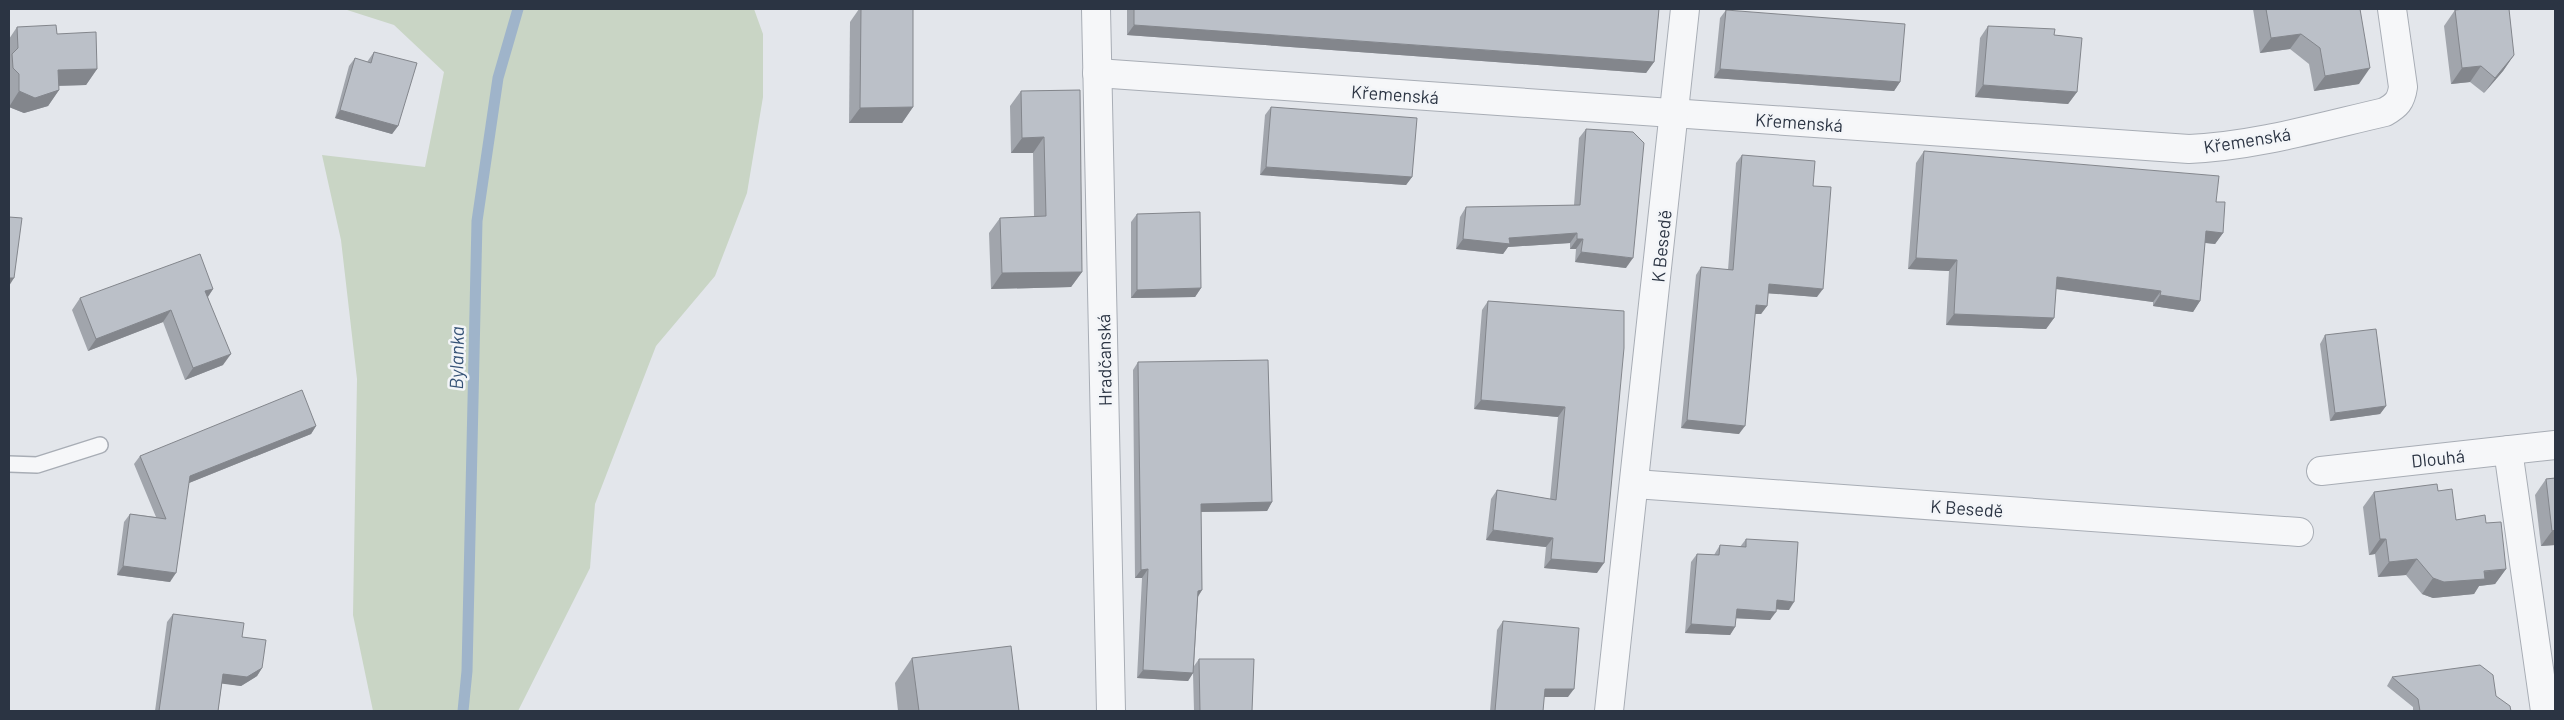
<svg xmlns="http://www.w3.org/2000/svg" width="2564" height="720" viewBox="0 0 2564 720" font-family="Barlow,sans-serif">
	<style>
		.green { fill: #c9d5c5 }
		.lines { fill: none; stroke-linecap: round; stroke-linejoin: round }
		.stream { stroke: #9fb4ca; stroke-width: 11 }
		.service-casing { stroke: #a8adb5; stroke-width: 18 }
		.minor-casing { stroke: #a8adb5; stroke-width: 30 }
		.service { stroke: #f6f7f9; stroke-width: 15 }
		.minor { stroke: #f6f7f9; stroke-width: 28 }
		.wall { fill: #a1a5ac }
		.shaded-wall { fill: #83868c }
		.building { fill: #bbc0c8; stroke: #83868c }
		.labels { text-anchor: middle; dominant-baseline: central; stroke-width: 5; stroke-linejoin: round; paint-order: stroke }
		.street-label { font-size: 18px; fill: #2b3443; stroke: #f3f5f8 }
		.water-label { font-size: 19px; font-style: italic; fill: #365376; stroke: #f3f5f8 }
	</style>
	<rect width="100%" height="100%" fill="#e3e6eb"/>
	<!-- green -->
	<polygon class="green" points="344,9 754,9 763,34 763,97 747,193 715,276 656,346 595,504 590,568 518,711 373,711 353,615 357,379 341,240 322,155 425,167 444,72 394,25"/>
	<g class="lines">
		<!-- stream -->
		<polyline class="stream" points="463,711 467,671 477,221 498,78 518,9"/>
		<defs>
			<polyline id="service" points="9,464 37,465 100,445"/>
			<g id="minor">
				<polyline points="1096,9 1111,711"/>
				<path d="M1097,73L2189,149C2256,146 2320,127 2385,112C2397,105 2401,101 2403,87L2392,9"/>
				<polyline points="2508,450 2545,711"/>
				<polyline points="2321,471 2555,445"/>
				<polyline points="1635,484 2299,532"/>
				<polyline points="1609,711 1685,9"/>
			</g>
		</defs>
		<!-- service casing -->
		<use href="#service" class="service-casing"/>
		<!-- minor casing -->
		<use href="#minor" class="minor-casing"/>
		<!-- service -->
		<use href="#service" class="service"/>
		<!-- minor -->
		<use href="#minor" class="minor"/>
	</g>
	<!-- wall -->
	<g class="wall">
		<polygon points="859,9 913,9 913,107 902,123 849,123 850,22"/>
		<polygon points="1127,9 1659,9 1654,62 1646,73 1127,35"/>
		<polygon points="2253,9 2360,9 2359,84 2314,91 2309,64 2290,49 2260,53"/>
		<polygon points="1726,10 1900,82 1894,91 1714,78 1720,18"/>
		<polygon points="2455,10 2514,55 2503,71 2484,93 2470,82 2451,84 2444,26"/>
		<polygon points="1988,26 2054,35 2077,92 2068,104 1975,97 1980,38"/>
		<polygon points="17,27 57,34 97,69 86,85 59,86 59,90 48,106 24,113 9,107 9,39"/>
		<polygon points="374,52 398,126 392,134 335,118 349,66 355,58 367,62"/>
		<polygon points="1080,90 1082,272 1071,287 991,289 989,233 1000,218 1034,217 1033,153 1011,153 1010,106 1021,91"/>
		<polygon points="1271,107 1412,177 1406,185 1260,175 1265,115"/>
		<polygon points="1586,129 1626,268 1575,262 1576,249 1570,249 1570,243 1508,247 1503,254 1456,249 1460,217 1466,207 1574,205 1579,138"/>
		<polygon points="1924,151 2216,202 2223,233 2215,244 2205,243 2200,301 2193,312 2153,306 2153,302 2056,289 2054,318 2046,329 1946,325 1949,271 1908,269 1916,163"/>
		<polygon points="1742,155 1813,186 1817,297 1768,293 1767,306 1761,314 1755,314 1739,434 1681,428 1696,275 1701,267 1728,270 1736,163"/>
		<polygon points="1137,214 1201,288 1195,297 1131,298 1131,222"/>
		<polygon points="213,289 208,297 223,365 185,380 163,322 88,351 72,310 80,298"/>
		<polygon points="1488,301 1624,311 1597,573 1544,568 1546,547 1486,540 1491,499 1497,490 1550,499 1558,417 1474,409 1482,310"/>
		<polygon points="2325,335 2386,406 2380,414 2330,421 2320,344"/>
		<polygon points="1138,362 1272,502 1267,511 1201,512 1202,590 1198,597 1194,666 1199,659 1252,711 1194,711 1193,673 1188,681 1137,678 1142,578 1135,578 1133,370"/>
		<polygon points="316,426 311,434 189,483 170,582 117,575 124,522 130,514 156,517 134,464 140,456"/>
		<polygon points="2555,478 2555,545 2541,546 2535,495 2546,479"/>
		<polygon points="2438,491 2456,520 2486,523 2506,569 2495,584 2479,586 2474,594 2433,598 2422,594 2406,575 2378,577 2375,554 2369,555 2363,507 2374,492"/>
		<polygon points="1746,539 1789,610 1776,609 1770,620 1736,618 1735,627 1730,635 1685,633 1691,562 1697,554 1714,555 1720,545 1740,547"/>
		<polygon points="173,614 242,637 262,668 257,676 241,686 222,683 218,711 155,711 167,622"/>
		<polygon points="1503,621 1568,697 1544,697 1543,711 1490,711 1497,630"/>
		<polygon points="912,658 1019,711 898,711 895,683"/>
		<polygon points="2392,677 2496,696 2511,711 2413,711 2413,707 2387,686"/>
	</g>
	<!-- shaded-wall -->
	<g class="shaded-wall">
		<polygon points="1134,25 1654,62 1646,73 1127,35"/>
		<polygon points="2301,34 2290,49 2260,53 2271,38"/>
		<polygon points="2514,55 2503,71 2484,93 2495,78"/>
		<polygon points="2481,66 2470,82 2451,84 2462,68"/>
		<polygon points="2370,68 2359,84 2314,91 2325,76"/>
		<polygon points="97,69 86,85 47,86 58,70"/>
		<polygon points="1720,69 1900,82 1894,91 1714,78"/>
		<polygon points="1983,85 2077,92 2068,104 1975,97"/>
		<polygon points="59,90 48,106 24,113 9,107 19,91"/>
		<polygon points="913,107 902,123 849,123 860,108"/>
		<polygon points="340,110 398,126 392,134 335,118"/>
		<polygon points="1044,137 1033,153 1011,153 1022,138"/>
		<polygon points="1266,167 1412,177 1406,185 1260,175"/>
		<polygon points="2206,231 2223,233 2215,244 2199,242"/>
		<polygon points="1577,233 1570,243 1508,247 1503,254 1456,249 1463,239 1509,238"/>
		<polygon points="1577,239 1583,239 1576,249 1570,249"/>
		<polygon points="1581,252 1633,258 1626,268 1575,262"/>
		<polygon points="1916,258 1957,260 1949,271 1908,269"/>
		<polygon points="1082,272 1071,287 991,289 1002,273"/>
		<polygon points="2057,277 2161,291 2153,302 2049,288"/>
		<polygon points="9,278 14,278 9,286"/>
		<polygon points="1769,284 1823,289 1817,297 1763,293"/>
		<polygon points="1201,288 1195,297 1131,298 1137,290"/>
		<polygon points="213,289 205,301 205,291"/>
		<polygon points="2160,295 2200,301 2193,312 2153,306"/>
		<polygon points="1756,305 1767,306 1761,314 1750,314"/>
		<polygon points="171,310 163,322 88,351 96,339"/>
		<polygon points="1954,314 2054,318 2046,329 1946,325"/>
		<polygon points="231,354 223,365 185,380 193,368"/>
		<polygon points="1481,400 1565,407 1558,417 1474,409"/>
		<polygon points="2386,406 2380,414 2330,421 2335,413"/>
		<polygon points="1687,420 1745,426 1739,434 1681,428"/>
		<polygon points="316,426 311,434 184,485 190,476"/>
		<polygon points="1272,502 1267,511 1195,512 1201,504"/>
		<polygon points="1493,530 1553,538 1546,547 1486,540"/>
		<polygon points="2555,530 2555,545 2541,546 2552,531"/>
		<polygon points="2380,539 2386,539 2375,554 2369,555"/>
		<polygon points="1551,559 1604,563 1597,573 1544,568"/>
		<polygon points="2417,559 2406,575 2378,577 2389,562"/>
		<polygon points="123,566 176,573 170,582 117,575"/>
		<polygon points="1148,569 1142,578 1135,578 1141,570"/>
		<polygon points="2506,569 2495,584 2479,586 2474,594 2433,598 2422,594 2433,578"/>
		<polygon points="1202,590 1196,599 1198,591"/>
		<polygon points="1777,600 1794,602 1789,610 1771,609"/>
		<polygon points="1737,609 1776,612 1770,620 1731,618"/>
		<polygon points="1691,624 1735,627 1730,635 1685,633"/>
		<polygon points="262,668 257,676 241,686 217,683 223,674"/>
		<polygon points="1143,670 1193,673 1188,681 1137,678"/>
		<polygon points="1545,689 1574,689 1568,697 1539,697"/>
	</g>
	<!-- building -->
	<g class="building">
		<polygon points="861,9 913,9 913,107 860,108"/>
		<polygon points="1134,9 1659,9 1654,62 1134,25"/>
		<polygon points="2266,9 2360,9 2370,68 2325,76 2320,48 2301,34 2271,38"/>
		<polygon points="2464,9 2509,9 2514,55 2495,78 2481,66 2462,68 2455,10"/>
		<polygon points="1726,10 1905,24 1900,82 1720,69"/>
		<polygon points="56,25 57,34 96,32 97,69 58,70 59,90 35,98 19,91 19,74 13,68 12,54 18,48 17,27"/>
		<polygon points="1988,26 2055,29 2054,35 2082,38 2077,92 1983,85"/>
		<polygon points="374,52 417,63 398,126 340,110 355,58 371,63"/>
		<polygon points="1080,90 1082,272 1002,273 1000,218 1046,216 1044,137 1022,138 1021,91"/>
		<polygon points="1271,107 1417,118 1412,177 1266,167"/>
		<polygon points="1586,129 1633,132 1644,143 1633,258 1581,252 1583,239 1577,239 1577,233 1509,238 1510,244 1463,239 1466,207 1580,205"/>
		<polygon points="1924,151 2219,176 2216,202 2225,202 2223,233 2206,231 2200,301 2160,295 2161,291 2057,277 2054,318 1954,314 1957,260 1916,258"/>
		<polygon points="1742,155 1815,161 1813,186 1831,187 1823,289 1769,284 1767,306 1756,305 1745,426 1687,420 1701,267 1733,270"/>
		<polygon points="1200,212 1201,288 1137,290 1137,214"/>
		<polygon points="9,217 22,218 14,278 9,278"/>
		<polygon points="200,254 213,289 205,291 231,354 193,368 171,310 96,339 80,298"/>
		<polygon points="1488,301 1624,311 1624,348 1604,563 1551,559 1553,538 1493,530 1497,490 1556,500 1565,407 1481,400"/>
		<polygon points="2376,329 2386,406 2335,413 2325,335"/>
		<polygon points="1268,360 1272,502 1201,504 1202,590 1198,591 1193,673 1143,670 1148,569 1141,570 1138,362"/>
		<polygon points="302,390 316,426 190,476 176,573 123,566 130,514 166,519 140,456"/>
		<polygon points="2555,478 2555,530 2552,531 2546,479"/>
		<polygon points="2437,484 2438,491 2452,489 2456,520 2485,515 2486,523 2501,522 2506,569 2484,571 2485,579 2444,582 2433,578 2417,559 2389,562 2386,539 2380,539 2374,492"/>
		<polygon points="1746,539 1798,542 1794,602 1777,600 1776,612 1737,609 1735,627 1691,624 1697,554 1719,555 1720,545 1746,547"/>
		<polygon points="173,614 244,623 242,637 266,640 262,668 247,677 223,674 218,711 159,711"/>
		<polygon points="1503,621 1579,628 1574,689 1545,689 1543,711 1495,711"/>
		<polygon points="1011,646 1019,711 919,711 912,658"/>
		<polygon points="1199,659 1254,659 1252,711 1200,711"/>
		<polygon points="2480,665 2493,675 2496,696 2510,706 2511,711 2420,711 2418,699 2392,677"/>
	</g>
	<g class="labels">
		<!-- street labels -->
		<g class="street-label">
			<text transform="translate(1395 94) rotate(4)">Křemenská</text>
			<text transform="translate(1799 122) rotate(4)">Křemenská</text>
			<text transform="translate(2247 140) rotate(-9)">Křemenská</text>
			<text transform="translate(1661 246) rotate(-84)">K Besedě</text>
			<text transform="translate(1104 360) rotate(-91)">Hradčanská</text>
			<text transform="translate(2438 458) rotate(-6)">Dlouhá</text>
			<text transform="translate(1967 508) rotate(4)">K Besedě</text>
		</g>
		<!-- water labels -->
		<g class="water-label">
			<text transform="translate(456 358) rotate(-89)">Bylanka</text>
		</g>
	</g>
	<!-- border -->
	<rect width="2564" height="720" fill="none" stroke="#2b3443" stroke-width="20"/>
</svg>
